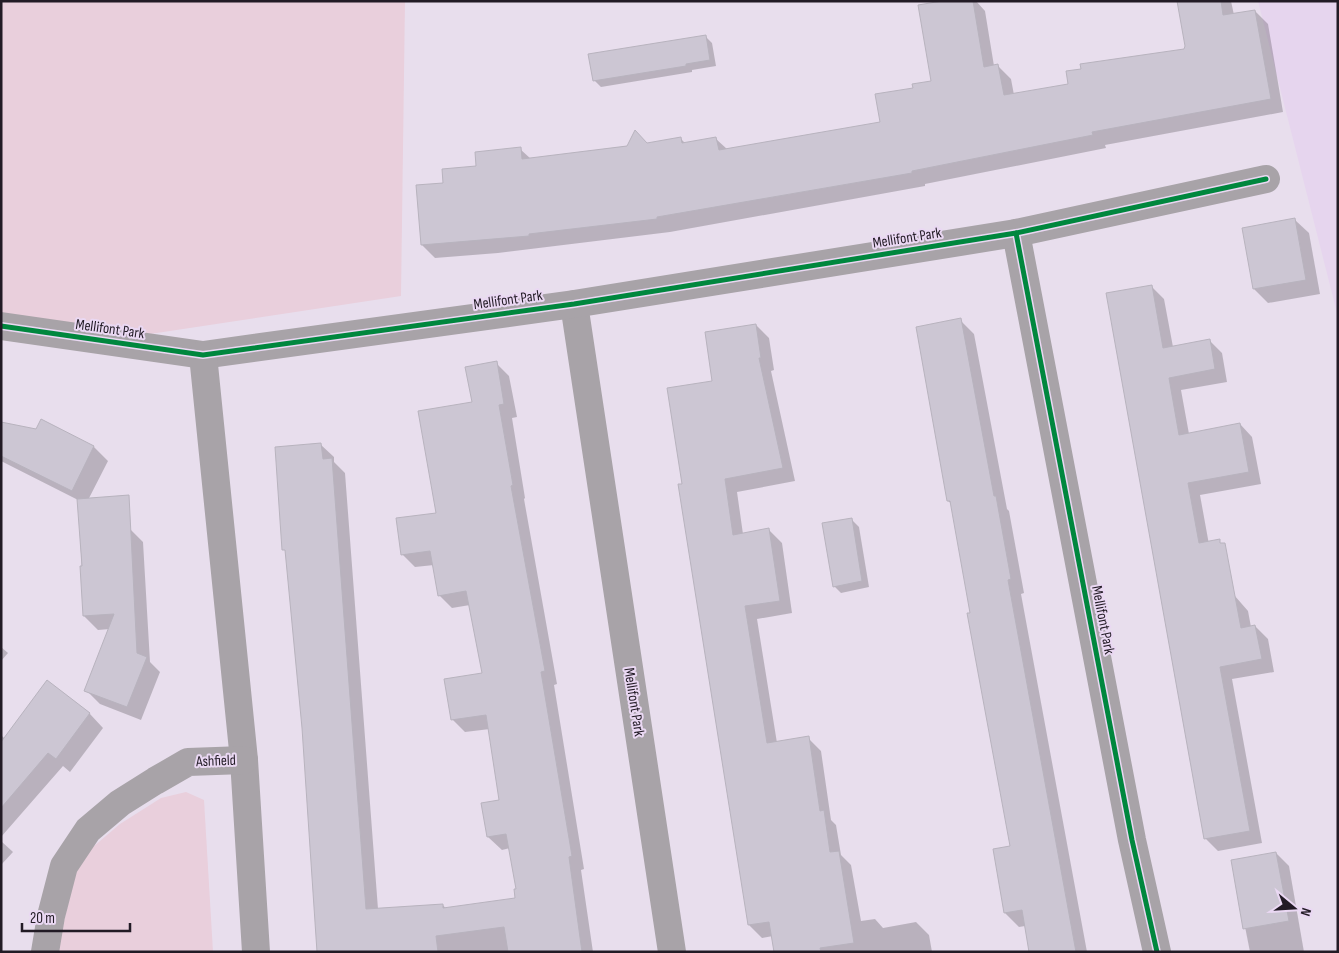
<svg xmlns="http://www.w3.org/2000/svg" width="1339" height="953" viewBox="0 0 1339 953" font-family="'Sofia Sans Condensed',sans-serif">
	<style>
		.built { fill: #e6d5ee }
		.green { fill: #e9cfdc }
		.shadow { fill: #0003 }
		.building { fill: #ccc6d3; stroke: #b8b3be }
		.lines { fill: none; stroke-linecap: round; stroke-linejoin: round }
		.street { stroke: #a8a3a8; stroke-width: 28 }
		.cycleway-casing { stroke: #ead8f3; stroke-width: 8 }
		.cycleway { stroke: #00873e; stroke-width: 5 }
		.labels { text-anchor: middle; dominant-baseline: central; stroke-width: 4; stroke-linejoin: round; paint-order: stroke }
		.street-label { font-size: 15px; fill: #221b25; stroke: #ead8f3 }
	</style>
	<rect width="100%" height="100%" fill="#e8deed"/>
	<!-- built -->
	<polygon class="built" points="1258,1 1338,1 1338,317"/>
	<!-- green -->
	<g class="green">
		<polygon points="1,1 405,1 401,296 150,334 1,313"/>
		<polygon points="186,792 204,800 213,952 59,952 60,939 75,874 93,847 120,824 161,798"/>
	</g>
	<!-- shadow -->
	<g class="shadow">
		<polygon points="950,1 976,1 985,11 994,66 998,66 1011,79 1014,95 1069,85 1185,50 1186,46 1178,1 1231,1 1234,15 1255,11 1268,24 1283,112 1105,145 1106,148 925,184 925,186 670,232 498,253 435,258 422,245 444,184 478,167 520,149 531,159 681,139 686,144 716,139 727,149 881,123 914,89 932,82"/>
		<polygon points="705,36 712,43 716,66 692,70 692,72 601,87 594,80"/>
		<polygon points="1295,220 1309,233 1320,294 1268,303 1254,289"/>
		<polygon points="1151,286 1164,299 1173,347 1209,340 1222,353 1227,382 1181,390 1189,434 1240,424 1252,437 1261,484 1200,495 1214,572 1248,611 1251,627 1255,626 1268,639 1274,672 1232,679 1262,843 1218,851 1206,839"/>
		<polygon points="960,320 974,334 1007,509 1009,511 1024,593 1021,594 1087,952 1030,952 1025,926 1019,927 1005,913 994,850 1011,847 952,504 948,501"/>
		<polygon points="756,325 769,338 774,370 771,371 795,481 737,492 743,534 769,530 782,543 792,613 757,619 777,743 808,738 821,751 831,820 836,825 841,855 851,865 861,921 875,919 883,928 916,922 929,935 932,952 775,952 773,936 762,938 749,925 683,485 714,382"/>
		<polygon points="496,363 509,376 517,417 512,418 525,498 524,499 557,684 554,685 584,869 581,870 593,952 318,952 303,728 287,553 284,549 320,444 334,457 334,462 345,473 378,909 443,905 446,909 517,899 517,890 510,848 502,850 488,837 500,801 490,729 465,732 452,719 483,674 470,605 452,608 439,595 434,565 415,567 402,554 437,514 473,403"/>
		<polygon points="42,421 94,447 108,461 86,504 1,461 1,424 37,430"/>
		<polygon points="852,520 859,527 869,587 841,593 834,586"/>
		<polygon points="129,528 143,542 150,662 160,672 141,720 100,704 86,690 110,629 98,630 84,616 80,533"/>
		<polygon points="1,647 8,653 1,661"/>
		<polygon points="47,682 90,714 103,728 70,772 63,766 1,837 1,735 5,739"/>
		<polygon points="1,841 13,852 1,865"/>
		<polygon points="1276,853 1289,866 1304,952 1250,952 1232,861"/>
	</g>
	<!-- building -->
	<g class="building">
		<polygon points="942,1 973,1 984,67 998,64 1004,95 1068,84 1066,71 1081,69 1080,64 1184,49 1185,46 1177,1 1221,1 1223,15 1255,10 1271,99 1092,132 1093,135 912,171 912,173 657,217 657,219 529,234 529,236 421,245 416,185 443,183 442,169 476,166 475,152 521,147 522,159 627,146 635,130 647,143 681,137 682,143 716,137 719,150 880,122 875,94 913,88 912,84 931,81 918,5"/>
		<polygon points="706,35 710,60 686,64 686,66 593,81 588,54"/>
		<polygon points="1295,218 1306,280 1253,289 1242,228"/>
		<polygon points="1152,285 1163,348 1210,339 1215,369 1169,378 1179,435 1240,423 1249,472 1188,483 1199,543 1220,539 1220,543 1225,543 1241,628 1255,625 1262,659 1220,667 1250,831 1204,839 1106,293"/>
		<polygon points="961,318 994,496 996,496 1011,579 1008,580 1076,952 1029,952 1022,910 1004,913 993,849 1010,846 967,613 970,613 950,501 947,501 916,327"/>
		<polygon points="756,324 761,358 759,358 783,468 725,479 733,535 769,528 780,601 745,606 767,743 809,736 820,811 824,810 830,852 839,851 854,943 820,948 821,952 774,952 769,922 748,925 678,484 682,484 667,388 712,381 705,332"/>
		<polygon points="497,361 504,404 499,405 513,485 511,486 545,671 541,672 572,856 569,857 582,952 508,952 504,927 436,936 438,952 317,952 302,728 285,550 282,550 275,447 321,443 323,459 332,458 366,909 443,904 443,908 515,898 514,889 516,889 506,834 487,837 481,803 499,800 486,715 451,720 444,679 482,673 466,591 438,596 430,551 401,555 396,518 436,513 418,411 472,402 465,367"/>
		<polygon points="41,419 94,446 72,491 1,456 1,422 36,429"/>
		<polygon points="129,495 137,653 147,657 127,707 84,691 114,614 83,616 80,566 82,566 77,499"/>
		<polygon points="852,518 862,581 833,587 822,523"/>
		<polygon points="47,680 90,713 56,759 48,753 1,808 1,742"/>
		<polygon points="1276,852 1289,921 1243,929 1231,860"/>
	</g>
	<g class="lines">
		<!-- street -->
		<g class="street">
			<polyline points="1016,233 1132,840 1157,952"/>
			<polyline points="574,304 672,952"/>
			<polyline points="1,326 203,355 574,304 1016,233 1266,179"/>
			<polyline points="203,355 244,760 256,952"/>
			<polyline points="45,952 51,916 64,866 88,830 120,803 155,781 188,762 244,760"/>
		</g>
		<defs>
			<g id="cycleway">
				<polyline points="1016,233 1132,840 1157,952"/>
				<polyline points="1,326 203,355 574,304 1016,233 1266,179"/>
			</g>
		</defs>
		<!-- cycleway casing -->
		<use href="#cycleway" class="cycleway-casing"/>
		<!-- cycleway -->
		<use href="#cycleway" class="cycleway"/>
	</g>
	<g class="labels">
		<!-- street labels -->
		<g class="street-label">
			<text transform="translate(907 238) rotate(-9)">Mellifont Park</text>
			<text transform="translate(508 300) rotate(-8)">Mellifont Park</text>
			<text transform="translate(110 329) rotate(8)">Mellifont Park</text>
			<text transform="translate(1103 620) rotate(79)">Mellifont Park</text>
			<text transform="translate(634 702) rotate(81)">Mellifont Park</text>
			<text transform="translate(216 761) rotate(-2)">Ashfield</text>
		</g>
	</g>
	<!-- border -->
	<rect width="1339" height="953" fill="none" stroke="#221b25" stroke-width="5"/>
	<!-- north arrow -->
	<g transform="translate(1294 908) rotate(108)" stroke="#ead8f3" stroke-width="4" paint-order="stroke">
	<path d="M0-4L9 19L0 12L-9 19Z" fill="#221b25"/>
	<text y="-8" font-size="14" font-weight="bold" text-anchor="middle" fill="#221b25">N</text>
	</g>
	<!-- scale -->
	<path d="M22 923v8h108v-8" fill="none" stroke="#221b25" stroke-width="2.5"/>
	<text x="30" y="923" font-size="15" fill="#221b25" stroke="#ead8f3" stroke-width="4" paint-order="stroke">20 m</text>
</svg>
